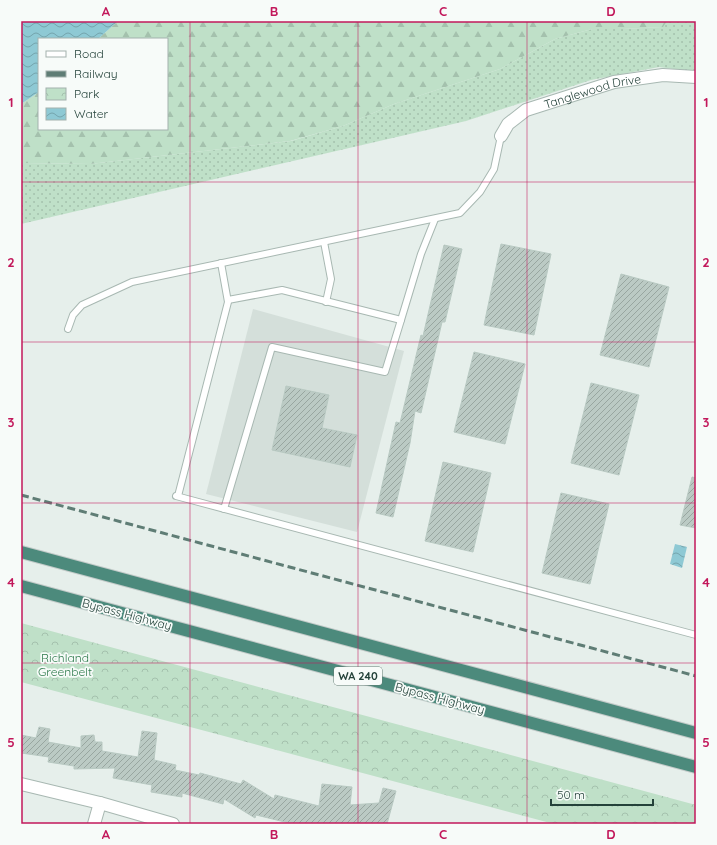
<svg xmlns="http://www.w3.org/2000/svg" width="717" height="845" viewBox="0 0 717 845" font-family="Quicksand,sans-serif">
	<style>
		.built { fill: #d4dfda }
		.grass { fill: url(#grass-dots) }
		.forest { fill: url(#forest-firs) }
		.park { fill: url(#park-crowns) }
		.water { fill: url(#water-waves) }
		.building { fill: url(#building-hatch); stroke: #b8c9c2 }
		.lines { fill: none; stroke-linecap: round; stroke-linejoin: round }
		.service-casing { stroke: #a8b8b2; stroke-width: 8 }
		.minor-casing { stroke: #a8b8b2; stroke-width: 14 }
		.tertiary-casing { stroke: #a8b8b2; stroke-width: 14 }
		.trunk-casing { stroke: #c2cac8; stroke-width: 14 }
		.service { stroke: #fff; stroke-width: 6 }
		.minor { stroke: #fff; stroke-width: 12 }
		.tertiary { stroke: #fff; stroke-width: 12 }
		.trunk { stroke: #4c8a7c; stroke-width: 12 }
		.rail { stroke: #5f7d75; stroke-width: 3; stroke-dasharray: 8 4; stroke-linecap: butt }
		.grid { fill: none; stroke: #c2185b; stroke-width: 1; stroke-opacity: 0.55 }
		.labels { text-anchor: middle; dominant-baseline: central; stroke-width: 3.5; stroke-linejoin: round; paint-order: stroke }
		.shield { fill: #f7fbf9; stroke: #637a73; stroke-width: 1 }
		.shield-label { font-size: 11px; font-weight: bold; fill: #24423a }
		.street-label { font-size: 12px; fill: #24423a; stroke: #f7fbf9 }
		.park-label { font-size: 12px; fill: #2d7a4b; stroke: #f7fbf9 }
		.neatline { fill: none; stroke: #c2185b; stroke-width: 1.5 }
		.grid-label { font-size: 13px; text-anchor: middle; font-weight: bold; fill: #c2185b }
	</style>
	<defs>
		<pattern id="grass-dots" width="8" height="8" patternUnits="userSpaceOnUse"><rect width="8" height="8" fill="#bfe0c8"/><path d="M2 2h.1M6 6h.1" fill="none" stroke="#a4c1ad" stroke-width="1.8" stroke-linecap="round"/></pattern>
		<pattern id="forest-firs" width="22" height="20" patternUnits="userSpaceOnUse"><rect width="22" height="20" fill="#bfe0c8"/><path d="M5 1l3.5 6h-7zM16 11l3.5 6h-7z" fill="#a4c1ad"/></pattern>
		<pattern id="park-crowns" width="20" height="18" patternUnits="userSpaceOnUse"><rect width="20" height="18" fill="#bfe0c8"/><path d="M2 6a3 3 0 1 1 6 0M12 15a3 3 0 1 1 6 0" fill="none" stroke="#a4c1ad"/></pattern>
		<pattern id="water-waves" width="16" height="10" patternUnits="userSpaceOnUse"><rect width="16" height="10" fill="#8ec9d4"/><path d="M0 5q4-4 8 0t8 0" fill="none" stroke="#74a5ad"/></pattern>
		<pattern id="building-hatch" width="6" height="6" patternUnits="userSpaceOnUse"><rect width="6" height="6" fill="#bbcac4"/><path d="M-1 1l2-2M0 6l6-6M5 7l2-2" fill="none" stroke="#98a6a0"/></pattern>
	</defs>
	<rect width="100%" height="100%" fill="#e6efeb"/>
	<!-- built -->
	<polygon class="built" points="253,309 404,351 357,532 206,494"/>
	<!-- grass -->
	<polygon class="grass" points="667,21 696,21 696,72 659,67 591,80 466,121 21,224 21,163 90,164 291,141 343,126 394,104 500,69 555,39 592,29 623,29 662,27"/>
	<!-- forest -->
	<polygon class="forest" points="118,21 667,21 663,27 623,29 592,29 555,39 500,69 394,104 343,126 290,141 90,164 21,163 21,104 39,92 39,129 167,129 167,39 98,39"/>
	<!-- park -->
	<polygon class="park" points="21,623 696,805 696,824 554,824 21,682"/>
	<!-- water -->
	<g class="water">
		<polygon points="21,21 118,21 98,39 39,39 39,92 21,104"/>
		<polygon points="675,544 687,547 682,568 670,564"/>
	</g>
	<!-- building -->
	<g class="building">
		<polygon points="501,244 551,254 534,335 484,325"/>
		<polygon points="444,245 462,249 445,322 442,322 421,413 415,411 410,443 393,517 376,513 396,422 400,423 421,335 423,336"/>
		<polygon points="621,274 669,287 649,367 600,355"/>
		<polygon points="474,352 525,364 505,444 454,432"/>
		<polygon points="591,383 639,395 619,475 571,463"/>
		<polygon points="286,386 329,395 322,428 357,435 350,467 272,450"/>
		<polygon points="443,462 491,473 473,552 425,541"/>
		<polygon points="692,477 696,478 696,528 680,525"/>
		<polygon points="561,493 609,504 590,584 542,573"/>
		<polygon points="39,727 50,729 48,742 81,748 81,736 94,735 95,742 102,742 102,751 138,757 142,731 157,733 154,760 176,765 175,770 199,775 200,773 241,784 243,780 274,799 275,795 319,806 322,784 352,787 350,805 379,803 383,788 396,791 387,824 293,824 256,815 255,818 224,799 223,804 182,793 182,797 151,792 152,785 113,778 115,768 74,769 74,766 48,762 49,757 21,753 21,735 36,738"/>
	</g>
	<g class="lines">
		<defs>
			<g id="service">
				<polyline points="324,242 331,279 326,302"/>
				<polyline points="228,300 282,290 401,320 421,254 435,219"/>
				<polyline points="68,329 73,315 82,305 132,282 460,213 480,192 494,169 501,136"/>
				<polyline points="176,496 696,635"/>
				<polyline points="178,496 228,302 221,263"/>
				<polyline points="224,509 272,347 385,372 401,320"/>
			</g>
			<g id="minor">
				<path id="s1" d="M501,136L508,124L526,110L614,82L663,75L696,77"/>
				<polyline points="94,824 100,803"/>
			</g>
			<polyline id="tertiary" points="21,784 100,803 173,824"/>
			<g id="trunk">
				<polyline points="21,552 696,733"/>
				<polyline points="21,586 696,767"/>
			</g>
		</defs>
		<!-- service casing -->
		<use href="#service" class="service-casing"/>
		<!-- minor casing -->
		<use href="#minor" class="minor-casing"/>
		<!-- tertiary casing -->
		<use href="#tertiary" class="tertiary-casing"/>
		<!-- trunk casing -->
		<use href="#trunk" class="trunk-casing"/>
		<!-- service -->
		<use href="#service" class="service"/>
		<!-- minor -->
		<use href="#minor" class="minor"/>
		<!-- tertiary -->
		<use href="#tertiary" class="tertiary"/>
		<!-- trunk -->
		<use href="#trunk" class="trunk"/>
		<!-- rail -->
		<polyline class="rail" points="21,495 696,676"/>
	</g>
	<!-- grid -->
	<path class="grid" d="M190,21V824M358,21V824M527,21V824M21,182H696M21,342H696M21,503H696M21,663H696"/>
	<g class="labels">
		<!-- shield labels -->
		<rect class="shield" x="334" y="667" width="48" height="18" rx="3"/>
		<g class="shield-label">
			<text x="358" y="676">WA 240</text>
		</g>
		<!-- street labels -->
		<g class="street-label">
			<text stroke="none"><textPath href="#s1" startOffset="106">Tanglewood Drive</textPath></text>
			<text transform="translate(127 614) rotate(15)">Bypass Highway</text>
			<text transform="translate(440 698) rotate(15)">Bypass Highway</text>
		</g>
		<!-- park labels -->
		<g class="park-label">
			<text x="65" y="657">Richland<tspan x="65" dy="14">Greenbelt</tspan></text>
		</g>
	</g>
	<!-- border -->
	<rect width="717" height="845" fill="none" stroke="#f7fbf9" stroke-width="44"/>
	<!-- legend -->
	<rect x="38" y="38" width="130" height="92" fill="#f7fbf9" stroke="#a3b1ad"/>
	<rect x="46" y="51" width="20" height="6" fill="#ffffff" stroke="#a3b1ad"/>
	<text x="74" y="58" font-size="12" fill="#24423a">Road</text>
	<rect x="46" y="71" width="20" height="6" fill="#5f7d75" stroke="#a3b1ad"/>
	<text x="74" y="78" font-size="12" fill="#24423a">Railway</text>
	<rect x="46" y="88" width="20" height="12" fill="url(#park-crowns)" stroke="#a3b1ad"/>
	<text x="74" y="98" font-size="12" fill="#24423a">Park</text>
	<rect x="46" y="108" width="20" height="12" fill="url(#water-waves)" stroke="#a3b1ad"/>
	<text x="74" y="118" font-size="12" fill="#24423a">Water</text>
	<!-- scale -->
	<path d="M551 799v6h102v-6" fill="none" stroke="#24423a" stroke-width="2"/>
	<text x="557" y="799" font-size="12" fill="#24423a" stroke="#f7fbf9" stroke-width="3" paint-order="stroke">50 m</text>
	<rect x="22" y="22" width="673" height="801" class="neatline"/>
	<g class="grid-label">
		<text x="106" y="16">A</text>
		<text x="274" y="16">B</text>
		<text x="443" y="16">C</text>
		<text x="611" y="16">D</text>
		<text x="11" y="107">1</text>
		<text x="706" y="107">1</text>
		<text x="11" y="267">2</text>
		<text x="706" y="267">2</text>
		<text x="11" y="427">3</text>
		<text x="706" y="427">3</text>
		<text x="11" y="587">4</text>
		<text x="706" y="587">4</text>
		<text x="11" y="747">5</text>
		<text x="706" y="747">5</text>
		<text x="106" y="839">A</text>
		<text x="274" y="839">B</text>
		<text x="443" y="839">C</text>
		<text x="611" y="839">D</text>
	</g>
</svg>
